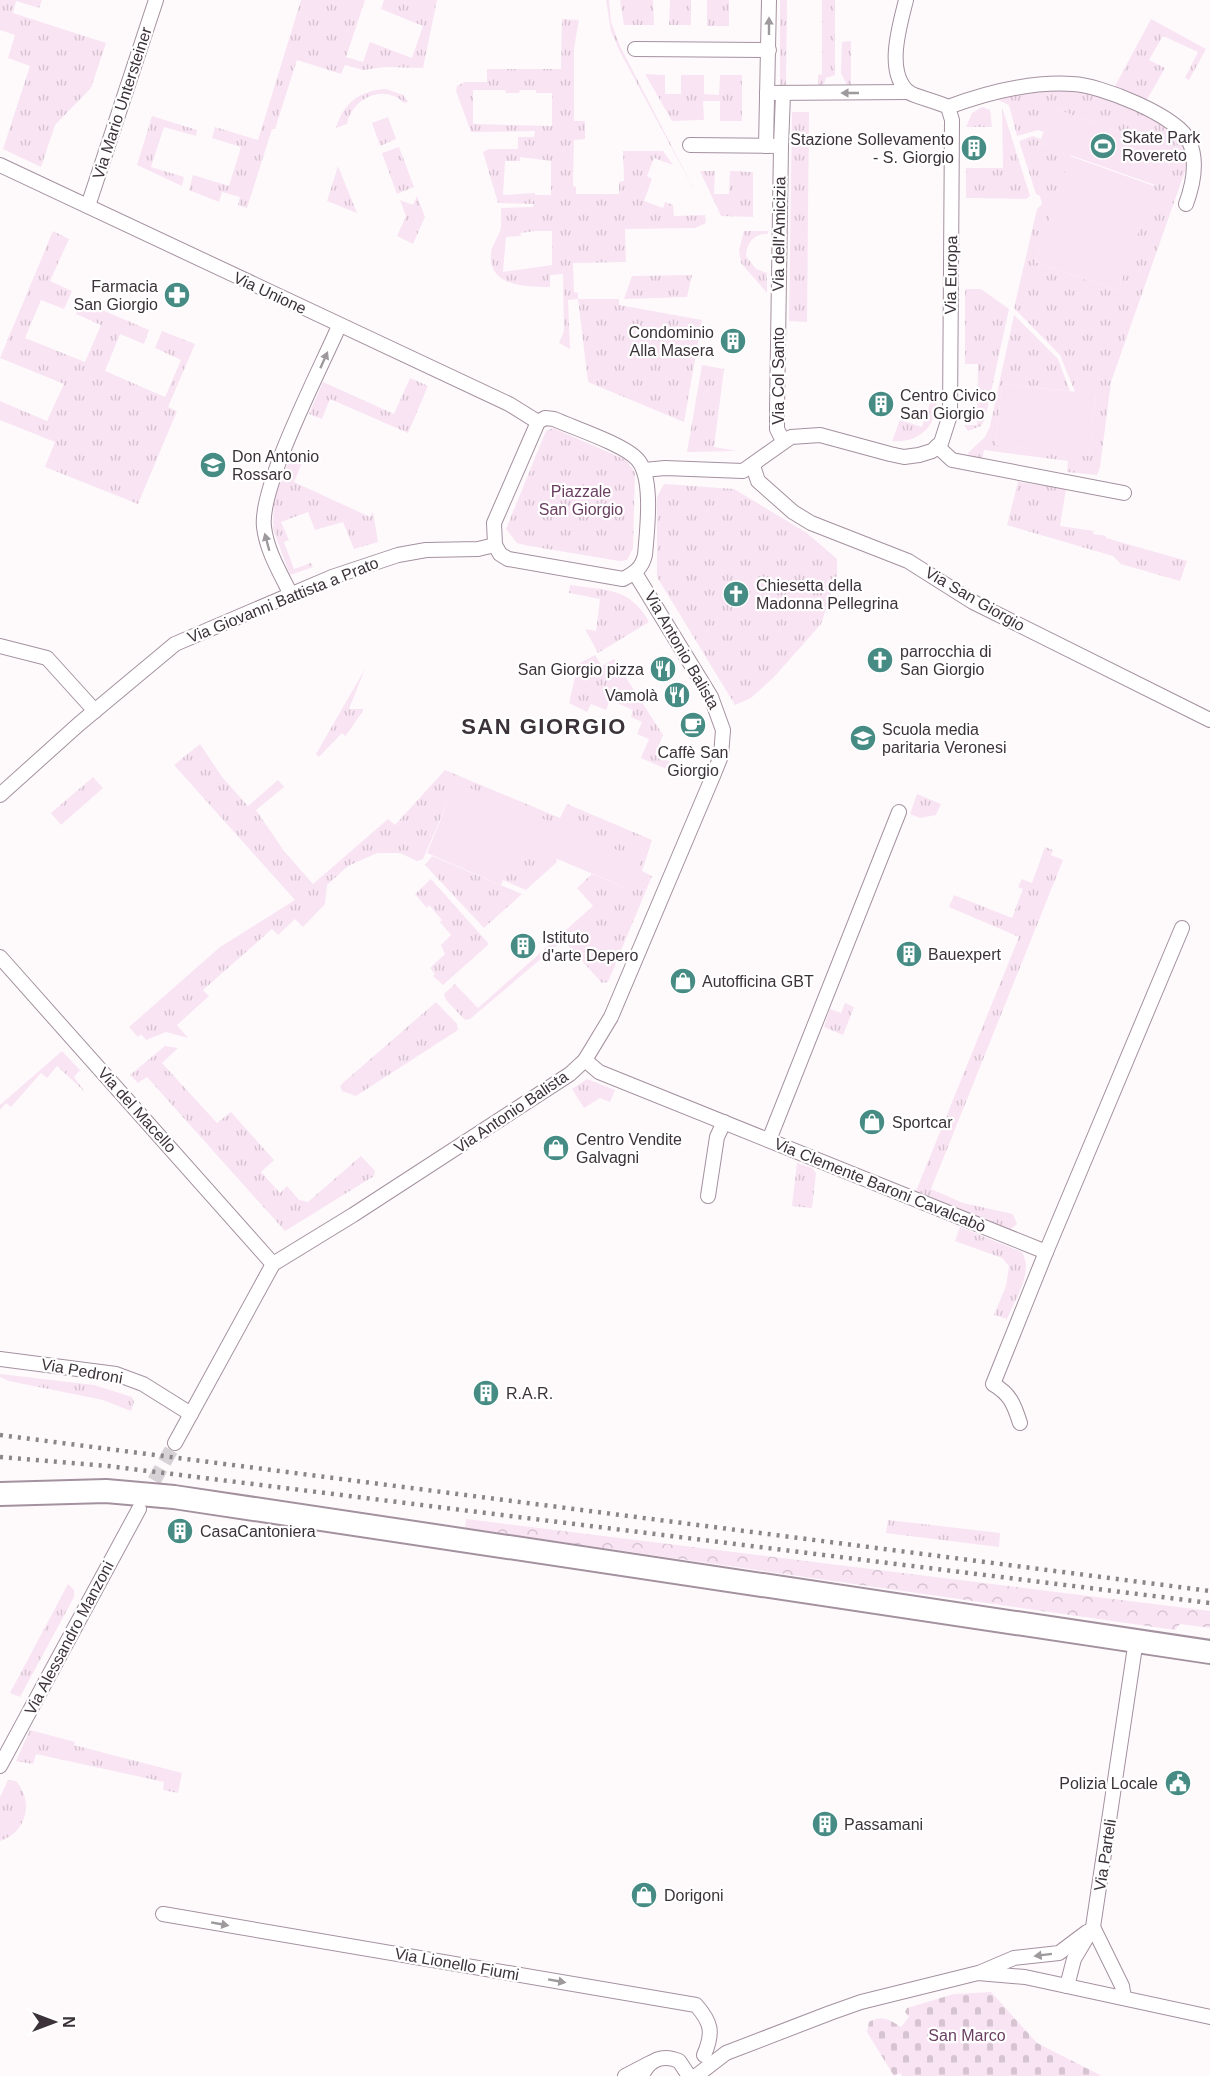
<svg xmlns="http://www.w3.org/2000/svg" width="1210" height="2076" viewBox="0 0 1210 2076" font-family="Helvetica,sans-serif">
	<style>
		.grass { fill: url(#grass-tufts); fill-rule: evenodd }
		.forest { fill: url(#forest-crowns) }
		.cemetery { fill: url(#cemetery-stones) }
		.pitch { fill: #f9e4f3 }
		.lines { fill: none; stroke-linecap: round; stroke-linejoin: round }
		.minor-tunnel { stroke: #d7d2d5; stroke-width: 14; stroke-dasharray: 14 7; stroke-linecap: butt }
		.minor-casing { stroke: #a4919f; stroke-width: 16 }
		.primary-casing { stroke: #a4919f; stroke-width: 26 }
		.minor { stroke: #fff; stroke-width: 14 }
		.primary { stroke: #fff; stroke-width: 22 }
		.rail { stroke: #8b8589; stroke-width: 4.5; stroke-dasharray: 3 6; stroke-linecap: butt }
		.oneway { fill: #9d999c }
		.labels { text-anchor: middle; dominant-baseline: central; stroke-width: 4.5; stroke-linejoin: round; paint-order: stroke }
		.street-label { font-size: 16px; fill: #3b3339; stroke: #fff }
		.poi-label { font-size: 16px; fill: #3b3339; stroke: #fff; text-anchor: start }
		.park-label { font-size: 16px; fill: #6a3e60; stroke: #fff }
		.district-label { font-size: 22px; font-weight: bold; letter-spacing: 1.5px; fill: #3b3339; stroke: #fff }
	</style>
	<defs>
		<pattern id="grass-tufts" width="24" height="20" patternUnits="userSpaceOnUse" patternTransform="scale(1.5)"><rect width="24" height="20" fill="#f9e4f3"/><path d="M3 7l-1-3M5 7V3M7 7l1-3M15 17l-1-3M17 17v-4M19 17l1-3" fill="none" stroke="#d6c4d1"/></pattern>
		<pattern id="forest-crowns" width="20" height="18" patternUnits="userSpaceOnUse" patternTransform="scale(1.5)"><rect width="20" height="18" fill="#f9e4f3"/><path d="M2 6a3 3 0 1 1 6 0M12 15a3 3 0 1 1 6 0" fill="none" stroke="#d6c4d1"/></pattern>
		<pattern id="cemetery-stones" width="16" height="16" patternUnits="userSpaceOnUse" patternTransform="scale(1.5)"><rect width="16" height="16" fill="#f9e4f3"/><path d="M2 7V4a2 2 0 0 1 4 0v3zM10 15v-3a2 2 0 0 1 4 0v3z" fill="#d6c4d1"/></pattern>
	</defs>
	<rect width="100%" height="100%" fill="#fefafc"/>
	<!-- grass -->
	<g class="grass">
		<polygon points="0,0 42,0 39,8 16,1 13,13 106,43 91,88 55,125 41,167 3,149 30,66 8,58 15,35 0,30"/>
		<polygon points="301,0 365,0 346,57 363,62 370,42 412,58 423,26 381,9 384,0 437,0 423,68 385,67 363,70 345,65 341,74 297,60 275,129 272,129 247,208 238,205 240,197 222,192 219,202 189,190 193,175 229,186 241,147 212,138 215,127 258,140"/>
		<polygon points="606,0 609,0 611,22 620,46 698,197 619,50 611,31"/>
		<polygon points="620,0 653,0 654,25 624,25"/>
		<polygon points="670,0 691,0 691,25 669,25"/>
		<rect x="707" y="0" width="22" height="26"/>
		<polygon points="780,0 787,0 786,85 780,85"/>
		<polygon points="822,0 835,0 835,75 826,78 823,87 818,87 818,75 822,74"/>
		<path d="M562,19L579,20L574,48V121H585V139L574,140L573,186L576,187V194H619V182L624,181L623,151H663L673,165L654,158L647,176L652,179L644,201L663,208L665,202L673,205L674,216L705,215L706,223L695,228L625,229L626,262L573,263L574,292L578,293V299H619V305L702,320L684,422L588,382L578,299L568,300L570,349L559,343L564,331L563,274L550,275V287C527,287 487,287 491,253C492,245 497,239 500,231C502,224 501,216 501,208L533,207L534,204L498,203L483,152L489,149H518V137H534L535,131L471,132L456,91L457,86L465,82H487V69H561ZM473,90H505L506,93H519L520,90H536V93H552V126L473,124ZM520,157L551,161V195H535V193L503,195L505,161H520ZM536,231H552V265L503,272L506,237L521,236L520,233Z"/>
		<polygon points="1151,19 1206,49 1189,80 1185,78 1198,52 1163,36 1149,60 1165,68 1145,103 1114,88"/>
		<polygon points="851,41 851,87 848,87 841,73 842,42"/>
		<polygon points="645,74 665,75 665,94 681,94 681,75 704,75 704,94 719,95 720,75 742,75 742,121 720,121 720,101 703,101 704,120 672,121"/>
		<path d="M386,89L403,95L408,102L404,103C384,83 352,98 347,124L336,128C343,104 359,90 386,89Z"/>
		<path d="M1071,89C1100,93 1163,117 1182,140C1189,148 1187,161 1185,171L1111,382L1100,467L1097,475L1067,472L1068,461L984,450L982,460L969,457L968,453L985,437L990,426L1014,315L1058,359L1070,391L1002,384L996,445L1089,455L1096,395L1075,392L1060,355L1014,308L1037,209L1042,204L1040,196L1036,194L1019,141L1033,136L1041,139L1039,144L1071,155L1035,262L1118,291L1166,149L1053,108L1044,132L1038,130L1017,136L1009,105L992,97Z"/>
		<polygon points="982,107 990,110 992,127 966,127 972,113"/>
		<polygon points="1002,107 1030,196 1026,199 966,198 966,168 1003,168"/>
		<polygon points="792,112 809,112 807,322 789,321"/>
		<polygon points="152,116 197,130 196,136 164,127 151,167 184,177 182,186 137,165"/>
		<polygon points="388,117 396,139 380,146 372,123"/>
		<polygon points="399,147 414,187 397,194 382,153"/>
		<polygon points="338,166 357,213 327,201"/>
		<polygon points="700,171 715,171 714,194 729,194 730,171 753,172 753,217 721,216"/>
		<polygon points="417,196 425,217 413,244 397,236 406,216 400,200 413,205"/>
		<polygon points="53,231 69,239 50,281 72,291 64,309 41,300 25,338 85,362 101,325 76,314 81,301 149,330 144,344 120,334 105,371 165,397 181,360 155,348 162,331 195,344 168,407 177,411 138,504 45,467 55,442 0,420 0,401 47,421 64,384 0,358"/>
		<path d="M744,231H768V234C754,233 746,244 746,256L756,269L767,273V293L741,263L739,250Z"/>
		<polygon points="692,275 687,297 624,299 632,276"/>
		<polygon points="965,289 981,289 1009,309 985,419 981,426 968,431 964,425 977,425 978,364 965,364"/>
		<polygon points="702,365 724,369 714,447 737,451 687,452"/>
		<polygon points="410,378 428,386 408,433 330,399 322,419 309,414 323,382 394,414"/>
		<path d="M931,400H937C937,426 918,444 892,441L900,420L922,427Z"/>
		<polygon points="553,428 626,460 635,473 633,548 627,560 619,561 524,545 517,543 506,529 546,431"/>
		<polygon points="290,458 302,463 294,482 370,517 373,512 378,542 354,549 343,522 315,530 308,512 281,522 289,540 284,542 294,569 311,563 313,567 290,575 273,529 274,498"/>
		<polygon points="1018,482 1066,489 1060,526 1094,531 1093,534 1106,536 1106,538 1187,561 1180,581 1121,564 1113,556 1007,525"/>
		<polygon points="664,484 734,489 807,533 837,559 837,576 821,624 774,677 751,698 735,705 657,577 657,497"/>
		<path d="M570,585C606,591 629,586 649,622L598,653L585,629L596,631L600,599L569,593Z"/>
		<polygon points="595,655 602,666 614,659 663,735 655,755 681,767 678,774 641,758 649,739 637,734 642,722 631,717 633,710 610,700 606,710 591,704 587,712 569,703 578,664"/>
		<path d="M365,669L349,709H363V712C354,721 353,728 345,736L342,733L319,757L316,754Z"/>
		<polygon points="200,744 222,777 248,806 278,780 284,787 256,810 284,851 313,884 388,819 395,825 445,770 560,818 567,804 652,840 642,871 652,876 608,982 602,983 566,943 561,942 470,1019 465,1020 446,1000 444,994 455,984 478,1008 593,906 577,888 592,874 629,889 456,783 423,859 417,861 400,853 377,853 348,866 327,885 325,904 303,927 295,919 278,935 272,929 203,990 209,996 177,1025 188,1038 166,1032 146,1040 141,1034 138,1037 129,1027 220,947 295,900 174,765"/>
		<polygon points="93,777 103,788 61,825 51,813"/>
		<polygon points="917,794 941,804 936,815 920,818 910,814"/>
		<polygon points="519,842 556,858 557,862 526,890 503,880"/>
		<polygon points="1045,847 1053,850 1051,855 1063,860 931,1189 963,1203 1013,1214 1017,1224 1011,1229 916,1191 1019,937 949,907 954,895 1012,918 1023,889 1018,887 1022,879 1032,883"/>
		<polygon points="432,856 522,894 484,928 425,865"/>
		<polygon points="431,879 489,944 443,985 433,976 435,974 430,968 445,954 441,945 451,935 440,922 442,920 429,905 427,908 415,894"/>
		<polygon points="436,1002 457,1024 458,1030 356,1096 342,1091 340,1086 344,1082"/>
		<polygon points="845,1003 854,1007 843,1035 824,1027 830,1009 841,1013"/>
		<polygon points="165,1046 178,1048 162,1063 217,1123 231,1112 274,1160 261,1172 280,1193 287,1186 299,1200 308,1202 361,1156 375,1171 374,1176 285,1231 147,1077 138,1083 130,1075"/>
		<polygon points="62,1051 80,1070 74,1077 85,1092 57,1066 47,1078 41,1073 11,1107 6,1103 0,1110 0,1105"/>
		<polygon points="587,1079 615,1090 610,1102 600,1098 584,1108 572,1089"/>
		<polygon points="797,1163 812,1168 816,1173 812,1208 792,1206"/>
		<path d="M960,1227L1022,1252C1034,1272 1015,1299 1007,1319L994,1315L1006,1286L1009,1266L1002,1258L955,1241Z"/>
		<polygon points="0,1374 94,1385 132,1397 134,1402 131,1411 103,1400 9,1381 0,1377"/>
		<polygon points="888,1520 1000,1533 999,1547 886,1533"/>
		<polygon points="68,1584 74,1590 74,1597 20,1697 10,1693"/>
		<polygon points="30,1730 75,1742 74,1745 182,1773 178,1793 163,1790 164,1782 36,1754 33,1764 16,1761"/>
		<path d="M8,1780L16,1781C34,1802 27,1832 0,1841V1797Z"/>
	</g>
	<!-- forest -->
	<polygon class="forest" points="466,1519 1210,1611 1210,1628 1180,1624 1175,1630 465,1528"/>
	<!-- cemetery -->
	<path class="cemetery" d="M991,1992L1037,2043L1102,2076H902L900,2073L894,2076L867,2032L869,2022C882,2014 890,2020 901,2027L909,2017L905,2012L907,2008L954,1994Z"/>
	<!-- pitch -->
	<g class="pitch">
		<polygon points="1053,108 1166,149 1155,185 1039,144"/>
		<polygon points="1070,156 1154,186 1118,291 1035,262"/>
		<polygon points="1002,384 1096,394 1089,456 996,445"/>
		<polygon points="456,782 641,860 629,889 519,843 501,885 427,853"/>
	</g>
	<g class="lines">
		<!-- minor-tunnel -->
		<polyline class="minor-tunnel" points="144,1499 175,1443"/>
		<defs>
			<g id="minor">
				<polyline points="635,49 769,50"/>
				<polyline points="767,93 909,92"/>
				<path d="M948,107C986,93 1031,81 1073,84C1100,85 1178,116 1189,141C1198,161 1193,185 1186,204"/>
				<polyline points="690,145 781,146 777,410 777,429 783,441"/>
				<polyline points="766,146 769,0"/>
				<polyline points="781,146 783,94"/>
				<polyline points="0,165 509,404 538,422"/>
				<polyline points="88,206 156,0"/>
				<path d="M545,418L554,419C574,428 623,444 637,459C654,477 647,531 645,555C642,568 635,573 623,579L508,559L500,554L495,545L494,523L538,422Z"/>
				<polyline points="937,446 952,460 1124,493"/>
				<polyline points="753,466 758,481 793,512 811,523 908,561 973,602 1210,720"/>
				<path d="M644,470L665,468L743,471L791,437L820,435L890,454L904,457L919,455L932,451L941,443L950,415L952,120L948,107C939,102 913,96 908,92C885,71 900,25 906,0"/>
				<path d="M291,595C281,574 267,552 264,527C259,487 321,368 339,326"/>
				<polyline points="0,646 47,658 95,711"/>
				<polyline points="0,795 79,724 175,644 332,577 398,555 426,550 478,549 495,545"/>
				<polyline points="0,957 273,1264"/>
				<path d="M585,1060L599,1072L1046,1252L993,1384C1010,1394 1014,1404 1020,1423"/>
				<polyline points="769,1140 899,812"/>
				<polyline points="708,1196 717,1137 724,1122"/>
				<polyline points="1046,1252 1182,928"/>
				<polyline points="0,1359 116,1374 143,1384 191,1414"/>
				<polyline points="175,1443 273,1264 353,1215 570,1074 585,1060 611,1017 713,776 721,756 723,730 711,697 635,573"/>
				<polyline points="0,1766 139,1509"/>
				<path d="M163,1914L696,2005C711,2022 714,2032 704,2055"/>
				<polyline points="1093,1927 1122,1986 1124,1998"/>
				<polyline points="981,1972 1014,1958 1059,1953 1087,1932"/>
				<polyline points="1067,1986 1074,1959 1093,1927 1136,1640"/>
				<polyline points="625,2076 650,2063"/>
				<path d="M642,2076C649,2059 663,2054 679,2061L689,2076"/>
				<polyline points="696,2076 726,2053 830,2013 861,2002 978,1973 1025,1977 1210,2017"/>
			</g>
			<polyline id="primary" points="0,1494 106,1491 174,1497 1210,1652"/>
		</defs>
		<!-- minor casing -->
		<use href="#minor" class="minor-casing"/>
		<!-- primary casing -->
		<use href="#primary" class="primary-casing"/>
		<!-- minor -->
		<use href="#minor" class="minor"/>
		<!-- primary -->
		<use href="#primary" class="primary"/>
		<!-- rail -->
		<g class="rail">
			<polyline points="0,1435 1210,1591"/>
			<polyline points="0,1457 108,1466 1210,1603"/>
		</g>
	</g>
	<!-- one-way arrows -->
	<defs><path id="oneway-solid" d="M-6-.8H1V-3.2L6.5 0L1 3.2V.8H-6Z" transform="scale(1.5)"/></defs>
	<g class="oneway">
		<use href="#oneway-solid" transform="translate(769 26) rotate(-90)"/>
		<use href="#oneway-solid" transform="translate(850 93) rotate(-180)"/>
		<use href="#oneway-solid" transform="translate(324 360) rotate(-66)"/>
		<use href="#oneway-solid" transform="translate(267 542) rotate(-105)"/>
		<use href="#oneway-solid" transform="translate(220 1924) rotate(10)"/>
		<use href="#oneway-solid" transform="translate(1043 1955) rotate(173)"/>
		<use href="#oneway-solid" transform="translate(557 1981) rotate(10)"/>
	</g>
	<!-- icons -->
	<defs>
		<symbol id="stadium-disc" viewBox="-11 -11 22 22"><circle r="9.5" fill="#468c84" stroke="#fff"/><path d="M0-5a6.5 5 0 1 0 0 10a6.5 5 0 1 0 0-10ZM-3.5-1.8h7v3.6h-7Z" fill="#fff"/></symbol>
		<symbol id="building-disc" viewBox="-11 -11 22 22"><circle r="9.5" fill="#468c84" stroke="#fff"/><path d="M-4-6H4V6H1V3H-1V6H-4ZM-2.5-4.3h1.7v1.8h-1.7ZM.8-4.3h1.7v1.8H.8ZM-2.5-1h1.7V.8h-1.7ZM.8-1h1.7V.8H.8Z" fill="#fff"/></symbol>
		<symbol id="pharmacy-disc" viewBox="-11 -11 22 22"><circle r="9.5" fill="#468c84" stroke="#fff"/><path d="M-2-6h4v4h4v4h-4v4h-4v-4h-4v-4h4Z" fill="#fff"/></symbol>
		<symbol id="school-disc" viewBox="-11 -11 22 22"><circle r="9.5" fill="#468c84" stroke="#fff"/><path d="M0-5L7-2L0 1L-7-2ZM-4 1L0 2.5L4 1V4Q0 6-4 4Z" fill="#fff"/></symbol>
		<symbol id="church-disc" viewBox="-11 -11 22 22"><circle r="9.5" fill="#468c84" stroke="#fff"/><path d="M-1.2-6h2.4v3.5h3.3v2.4h-3.3V6h-2.4V-.1h-3.3v-2.4h3.3Z" fill="#fff"/></symbol>
		<symbol id="restaurant-disc" viewBox="-11 -11 22 22"><circle r="9.5" fill="#468c84" stroke="#fff"/><path d="M-5-6h1v4h1v-4h1v4h1v-4h1v5L-1.5 .5V6h-2V.5L-5-1ZM5-6V6H3V1.5H1.5Q1.5-4 5-6Z" fill="#fff"/></symbol>
		<symbol id="cafe-disc" viewBox="-11 -11 22 22"><circle r="9.5" fill="#468c84" stroke="#fff"/><path d="M-5.5-4.5H6V0H3Q3 3.5 0 3.5H-2.5Q-5.5 3.5-5.5 0ZM3-3.2v2h1.7v-2ZM-6 4.5H4V6H-6Z" fill="#fff"/></symbol>
		<symbol id="shop-disc" viewBox="-11 -11 22 22"><circle r="9.5" fill="#468c84" stroke="#fff"/><path d="M-5-2.5h2.3a2.7 3.5 0 0 1 5.4 0H5L5.5 6h-11ZM-1.5-2.5h3a1.5 2.3 0 0 0-3 0Z" fill="#fff"/></symbol>
		<symbol id="civic-disc" viewBox="-11 -11 22 22"><circle r="9.5" fill="#468c84" stroke="#fff"/><path d="M-.6-6.5H3V-4.5H.6V-3L4-1V1h2V6H-6V1h2V-1L-.6-3ZM-1.2 2.5V6h2.4V2.5Z" fill="#fff"/></symbol>
	</defs>
	<g fill-rule="evenodd">
		<use href="#stadium-disc" x="1088" y="131" width="30" height="30"/>
		<use href="#building-disc" x="959" y="133" width="30" height="30"/>
		<use href="#pharmacy-disc" x="162" y="280" width="30" height="30"/>
		<use href="#building-disc" x="718" y="326" width="30" height="30"/>
		<use href="#building-disc" x="866" y="389" width="30" height="30"/>
		<use href="#school-disc" x="198" y="450" width="30" height="30"/>
		<use href="#church-disc" x="721" y="579" width="30" height="30"/>
		<use href="#church-disc" x="865" y="645" width="30" height="30"/>
		<use href="#restaurant-disc" x="648" y="654" width="30" height="30"/>
		<use href="#restaurant-disc" x="662" y="680" width="30" height="30"/>
		<use href="#cafe-disc" x="678" y="710" width="30" height="30"/>
		<use href="#school-disc" x="848" y="723" width="30" height="30"/>
		<use href="#building-disc" x="508" y="931" width="30" height="30"/>
		<use href="#building-disc" x="894" y="939" width="30" height="30"/>
		<use href="#shop-disc" x="668" y="966" width="30" height="30"/>
		<use href="#shop-disc" x="857" y="1107" width="30" height="30"/>
		<use href="#shop-disc" x="541" y="1133" width="30" height="30"/>
		<use href="#building-disc" x="471" y="1378" width="30" height="30"/>
		<use href="#building-disc" x="165" y="1516" width="30" height="30"/>
		<use href="#civic-disc" x="1163" y="1768" width="30" height="30"/>
		<use href="#building-disc" x="810" y="1809" width="30" height="30"/>
		<use href="#shop-disc" x="629" y="1880" width="30" height="30"/>
	</g>
	<g class="labels">
		<!-- street labels -->
		<g class="street-label">
			<text transform="translate(122 103) rotate(-72)">Via Mario Untersteiner</text>
			<text transform="translate(779 234) rotate(-89)">Via dell'Amicizia</text>
			<text transform="translate(951 275) rotate(-89)">Via Europa</text>
			<text transform="translate(270 293) rotate(25)">Via Unione</text>
			<text transform="translate(778 376) rotate(-90)">Via Col Santo</text>
			<text transform="translate(975 599) rotate(30)">Via San Giorgio</text>
			<text transform="translate(283 600) rotate(-22)">Via Giovanni Battista a Prato</text>
			<text transform="translate(682 650) rotate(60)">Via Antonio Balista</text>
			<text transform="translate(137 1110) rotate(48)">Via del Macello</text>
			<text transform="translate(511 1112) rotate(-34)">Via Antonio Balista</text>
			<text transform="translate(880 1185) rotate(22)">Via Clemente Baroni Cavalcabò</text>
			<text transform="translate(82 1371) rotate(10)">Via Pedroni</text>
			<text transform="translate(69 1638) rotate(-62)">Via Alessandro Manzoni</text>
			<text transform="translate(1105 1855) rotate(-81)">Via Parteli</text>
			<text transform="translate(457 1964) rotate(10)">Via Lionello Fiumi</text>
		</g>
		<!-- poi labels -->
		<g class="poi-label">
			<text x="1122" y="137">Skate Park<tspan x="1122" dy="18">Rovereto</tspan></text>
			<text x="954" y="139" text-anchor="end">Stazione Sollevamento<tspan x="954" dy="18">- S. Giorgio</tspan></text>
			<text x="158" y="286" text-anchor="end">Farmacia<tspan x="158" dy="18">San Giorgio</tspan></text>
			<text x="714" y="332" text-anchor="end">Condominio<tspan x="714" dy="18">Alla Masera</tspan></text>
			<text x="900" y="395">Centro Civico<tspan x="900" dy="18">San Giorgio</tspan></text>
			<text x="232" y="456">Don Antonio<tspan x="232" dy="18">Rossaro</tspan></text>
			<text x="756" y="585">Chiesetta della<tspan x="756" dy="18">Madonna Pellegrina</tspan></text>
			<text x="900" y="651">parrocchia di<tspan x="900" dy="18">San Giorgio</tspan></text>
			<text x="644" y="669" text-anchor="end">San Giorgio pizza</text>
			<text x="658" y="695" text-anchor="end">Vamolà</text>
			<text x="882" y="729">Scuola media<tspan x="882" dy="18">paritaria Veronesi</tspan></text>
			<text x="693" y="752" text-anchor="middle">Caffè San<tspan x="693" dy="18">Giorgio</tspan></text>
			<text x="542" y="937">Istituto<tspan x="542" dy="18">d'arte Depero</tspan></text>
			<text x="928" y="954">Bauexpert</text>
			<text x="702" y="981">Autofficina GBT</text>
			<text x="892" y="1122">Sportcar</text>
			<text x="576" y="1139">Centro Vendite<tspan x="576" dy="18">Galvagni</tspan></text>
			<text x="506" y="1393">R.A.R.</text>
			<text x="200" y="1531">CasaCantoniera</text>
			<text x="1158" y="1783" text-anchor="end">Polizia Locale</text>
			<text x="844" y="1824">Passamani</text>
			<text x="664" y="1895">Dorigoni</text>
		</g>
		<!-- park labels -->
		<g class="park-label">
			<text x="581" y="491">Piazzale<tspan x="581" dy="18">San Giorgio</tspan></text>
			<text x="967" y="2035">San Marco</text>
		</g>
		<!-- district labels -->
		<g class="district-label">
			<text x="544" y="726">SAN GIORGIO</text>
		</g>
	</g>
	<!-- north arrow -->
	<g transform="translate(54 2022) rotate(90)" stroke="#ffffff" stroke-width="4.5" paint-order="stroke">
	<path d="M0-4.5L10 22L0 15L-10 22Z" fill="#3b3339"/>
	<text y="-9" font-size="16" font-weight="bold" text-anchor="middle" fill="#3b3339">N</text>
	</g>
</svg>
